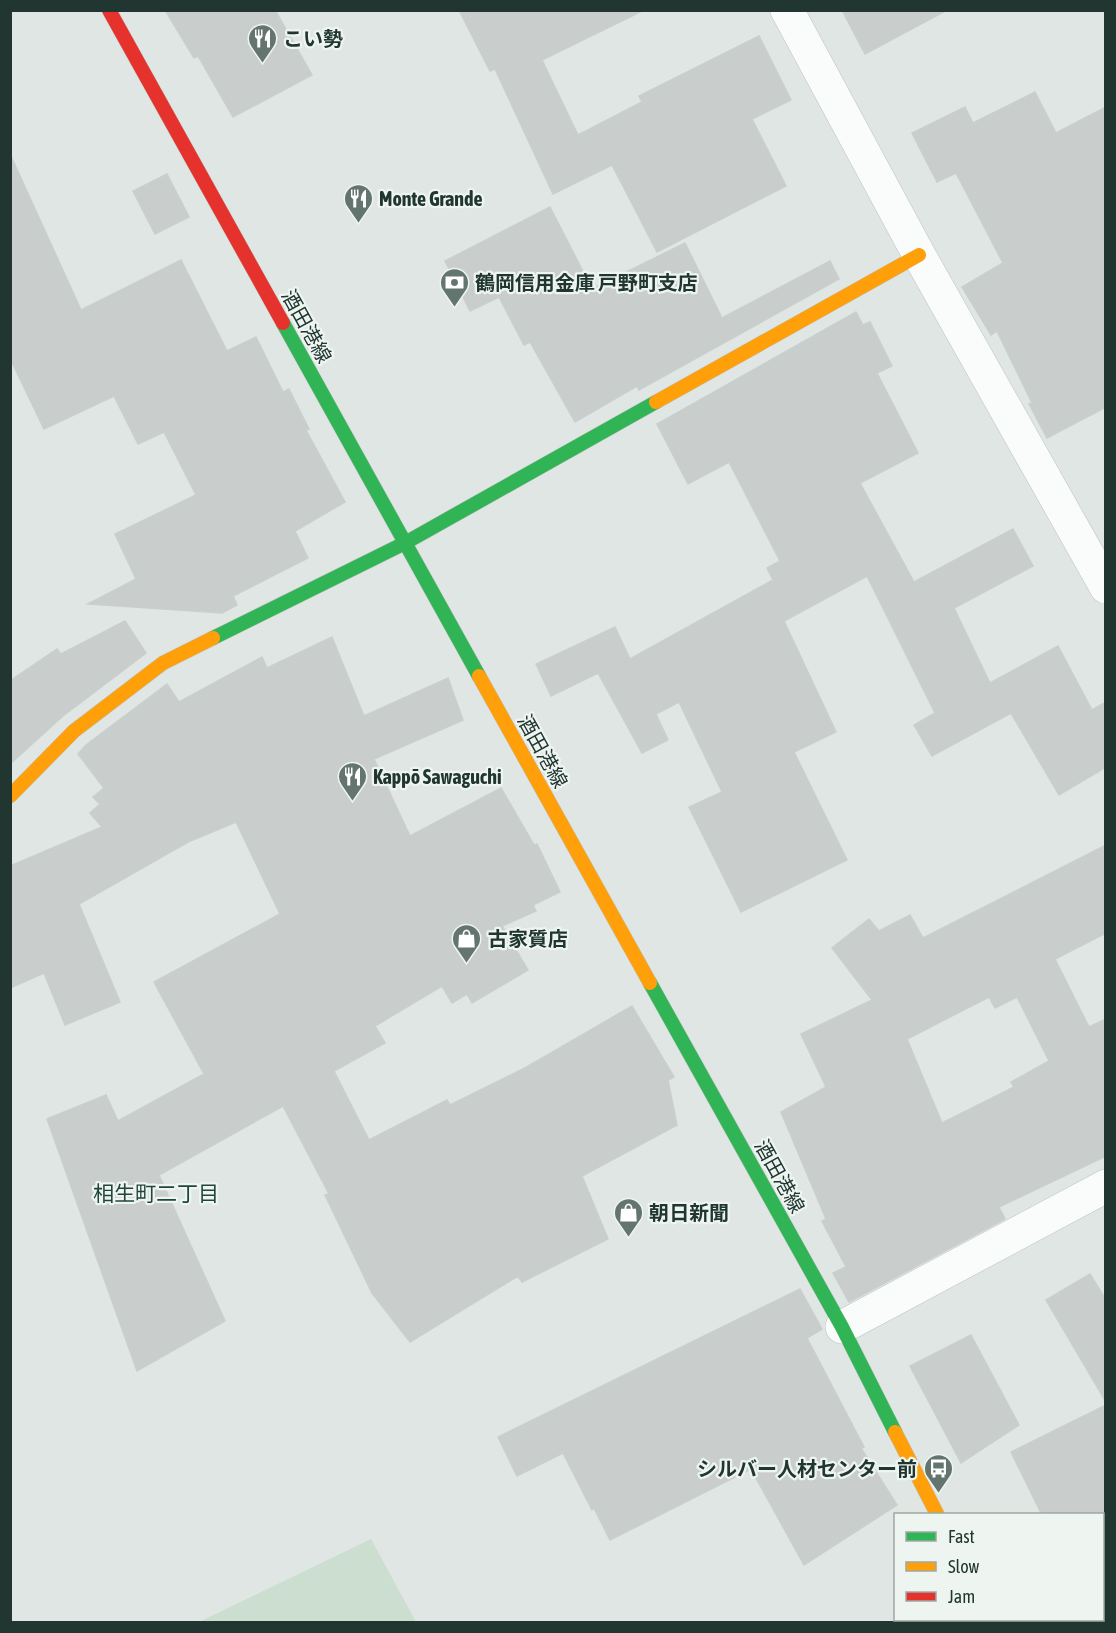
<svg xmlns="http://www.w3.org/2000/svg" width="1116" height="1633" viewBox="0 0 1116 1633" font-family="'Asap Condensed','Noto Sans JP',sans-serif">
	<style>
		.green { fill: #cbded0 }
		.building { fill: #c9cecc; stroke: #c9cfcc; stroke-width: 1.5; fill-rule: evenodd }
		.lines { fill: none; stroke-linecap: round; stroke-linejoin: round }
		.street-casing { stroke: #bdc3c0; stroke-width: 34 }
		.fast-casing { stroke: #bdc3c0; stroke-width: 15 }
		.slow-casing { stroke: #bdc3c0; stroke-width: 15 }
		.jam-casing { stroke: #bdc3c0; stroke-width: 15 }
		.street { stroke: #fafbfb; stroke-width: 33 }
		.fast { stroke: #30b455; stroke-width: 14 }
		.slow { stroke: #ff9f0a; stroke-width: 14 }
		.jam { stroke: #e5322d; stroke-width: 14 }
		.labels { text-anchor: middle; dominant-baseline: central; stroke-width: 4.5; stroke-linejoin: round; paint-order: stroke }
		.poi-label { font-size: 20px; font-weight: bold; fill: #213630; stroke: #eef5f1; text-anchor: start }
		.street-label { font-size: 20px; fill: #213630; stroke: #eef5f1 }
		.neighbourhood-label { font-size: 21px; fill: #20453b; stroke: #eef5f1 }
	</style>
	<rect width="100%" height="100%" fill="#e0e6e3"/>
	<!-- green -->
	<polygon class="green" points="371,1539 416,1622 199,1622"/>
	<!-- building -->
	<g class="building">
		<polygon points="165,10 275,10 312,75 233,117 198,56 194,58"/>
		<polygon points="459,10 644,10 542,60 578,135 642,102 639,96 759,36 791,100 752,119 786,186 657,252 612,165 553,194 495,69 490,71"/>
		<polygon points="842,10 947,10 865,54"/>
		<polygon points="1035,92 1056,133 1106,107 1106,407 1047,438 1029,404 1032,403 997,331 991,335 962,287 1003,263 956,173 937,182 912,133 965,107 973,123"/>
		<polygon points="10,154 81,310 181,260 227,351 256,337 283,392 289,389 309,429 306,430 345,502 295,531 308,558 233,596 237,605 222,613 88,604 136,579 115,534 196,495 164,432 138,444 114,396 44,429 10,358"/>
		<polygon points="167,174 189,217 155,234 133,191"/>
		<polygon points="550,207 592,289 685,243 722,318 830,261 839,279 639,390 637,386 575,422 530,342 524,345 499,297 470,311 445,261"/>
		<polygon points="856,312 863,325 870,322 892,366 877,373 918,453 860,483 914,582 1013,529 1033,566 954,608 990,683 1058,646 1092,710 1106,702 1106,767 1059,795 1011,713 932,756 914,725 935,713 867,576 784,621 836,732 794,752 847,860 741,912 689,807 722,792 679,702 656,714 668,740 642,753 598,673 551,696 536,664 615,627 630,659 773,580 767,568 780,561 729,462 688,484 657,424"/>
		<polygon points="125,621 146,653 63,716 10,764 10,681 57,649 61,654"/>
		<polygon points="332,637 364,716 448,678 463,720 374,759 410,836 501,788 534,845 537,844 560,892 533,905 536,911 502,926 528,970 472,1003 467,994 452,1003 442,986 375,1026 385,1043 334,1071 369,1140 447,1100 450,1105 525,1068 632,1006 674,1077 668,1080 677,1125 582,1176 608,1239 522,1282 518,1276 410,1342 372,1293 325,1195 329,1194 283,1106 159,1175 225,1321 137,1371 47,1119 106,1095 118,1121 204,1074 154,982 280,914 236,822 188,842 79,904 120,1002 65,1025 44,973 10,988 10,866 102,827 90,813 100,804 93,797 104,788 78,754 86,745 167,684 179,702 262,657 267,668"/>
		<path d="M1106,845V933L1055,959L1089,1027L1106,1019V1156L999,1207L1005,1219L849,1302L833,1273L846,1267L822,1221L826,1219L781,1112L826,1087L801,1034L872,1000L832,948L869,919L879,931L910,915L923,938ZM989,997L995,1008L1017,997L1049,1061L1011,1082L1014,1087L942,1123L907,1039Z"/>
		<polygon points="1090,1274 1106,1300 1106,1402 1046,1300"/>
		<polygon points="800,1289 822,1329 807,1338 864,1447 861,1448 897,1505 804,1565 751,1469 610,1540 594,1508 592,1510 563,1453 517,1476 498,1437"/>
		<polygon points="971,1335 1019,1425 961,1463 910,1366"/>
		<polygon points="1106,1405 1106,1515 1042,1515 1011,1452"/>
	</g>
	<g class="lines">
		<defs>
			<g id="street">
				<polyline points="787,10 919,255 1106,587"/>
				<polyline points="842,1327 1106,1186"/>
			</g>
			<g id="fast">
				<polyline points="283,323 479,676"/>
				<polyline points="213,638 405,543 656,402"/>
				<polyline points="650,983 842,1327 895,1432"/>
				<polyline points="990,1620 991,1622"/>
			</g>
			<g id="slow">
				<polyline points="656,402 919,255"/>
				<polyline points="479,676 650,983"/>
				<polyline points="10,796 74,731 163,663 213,638"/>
				<polyline points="895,1432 937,1514"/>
			</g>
			<polyline id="jam" points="109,10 283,323"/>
		</defs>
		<!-- street casing -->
		<use href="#street" class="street-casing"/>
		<!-- fast casing -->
		<use href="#fast" class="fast-casing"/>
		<!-- slow casing -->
		<use href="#slow" class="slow-casing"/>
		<!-- jam casing -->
		<use href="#jam" class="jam-casing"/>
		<!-- street -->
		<use href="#street" class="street"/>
		<!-- fast -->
		<use href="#fast" class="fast"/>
		<!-- slow -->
		<use href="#slow" class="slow"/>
		<!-- jam -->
		<use href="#jam" class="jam"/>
	</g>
	<!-- icons -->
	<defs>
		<symbol id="restaurant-pin" viewBox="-11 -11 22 30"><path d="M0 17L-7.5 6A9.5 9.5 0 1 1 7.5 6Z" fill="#64746f" stroke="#eef5f1"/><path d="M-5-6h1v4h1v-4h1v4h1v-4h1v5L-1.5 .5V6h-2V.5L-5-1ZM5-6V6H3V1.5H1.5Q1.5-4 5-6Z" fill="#fff"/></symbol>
		<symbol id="bank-pin" viewBox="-11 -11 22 30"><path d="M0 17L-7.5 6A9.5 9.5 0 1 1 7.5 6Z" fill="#64746f" stroke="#eef5f1"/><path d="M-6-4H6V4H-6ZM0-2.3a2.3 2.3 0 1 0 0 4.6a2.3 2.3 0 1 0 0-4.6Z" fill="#fff"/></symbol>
		<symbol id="shop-pin" viewBox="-11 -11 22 30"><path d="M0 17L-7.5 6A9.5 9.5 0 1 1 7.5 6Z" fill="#64746f" stroke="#eef5f1"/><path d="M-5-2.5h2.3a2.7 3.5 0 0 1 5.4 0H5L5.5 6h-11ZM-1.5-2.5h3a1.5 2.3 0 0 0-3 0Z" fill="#fff"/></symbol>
		<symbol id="bus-pin" viewBox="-11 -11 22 30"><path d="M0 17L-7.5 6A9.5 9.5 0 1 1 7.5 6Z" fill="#64746f" stroke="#eef5f1"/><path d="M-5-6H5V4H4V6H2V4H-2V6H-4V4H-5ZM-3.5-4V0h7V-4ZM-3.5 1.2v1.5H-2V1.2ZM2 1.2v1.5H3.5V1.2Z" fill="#fff"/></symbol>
	</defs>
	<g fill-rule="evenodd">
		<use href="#restaurant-pin" x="246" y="22" width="33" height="45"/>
		<use href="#restaurant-pin" x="342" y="182" width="33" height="45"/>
		<use href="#bank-pin" x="438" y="266" width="33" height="45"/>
		<use href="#restaurant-pin" x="336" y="760" width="33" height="45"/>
		<use href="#shop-pin" x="450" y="922" width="33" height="45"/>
		<use href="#shop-pin" x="612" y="1196" width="33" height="45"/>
		<use href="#bus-pin" x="922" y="1452" width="33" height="45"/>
	</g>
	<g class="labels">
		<!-- poi labels -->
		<g class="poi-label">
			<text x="283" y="38">こい勢</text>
			<text x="379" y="198">Monte Grande</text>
			<text x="475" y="282">鶴岡信用金庫 戸野町支店</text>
			<text x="373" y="776">Kappō Sawaguchi</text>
			<text x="488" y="938">古家質店</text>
			<text x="649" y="1212">朝日新聞</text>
			<text x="917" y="1468" text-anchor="end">シルバー人材センター前</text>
		</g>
		<!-- street labels -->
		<g class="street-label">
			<text transform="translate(307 326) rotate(61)">酒田港線</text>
			<text transform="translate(543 751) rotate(61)">酒田港線</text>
			<text transform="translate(780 1176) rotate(61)">酒田港線</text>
		</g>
		<!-- neighbourhood labels -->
		<g class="neighbourhood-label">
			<text x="156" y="1193">相生町二丁目</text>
		</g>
	</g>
	<!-- border -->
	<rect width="1116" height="1633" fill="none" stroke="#213630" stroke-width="24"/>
	<!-- legend -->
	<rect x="894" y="1513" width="210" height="108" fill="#eef5f1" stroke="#9ca9a4" stroke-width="1.5"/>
	<rect x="906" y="1532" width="30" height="9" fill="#30b455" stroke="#9ca9a4" stroke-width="1.5"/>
	<text x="948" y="1543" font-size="18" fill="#213630">Fast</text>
	<rect x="906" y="1562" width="30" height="9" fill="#ff9f0a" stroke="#9ca9a4" stroke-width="1.5"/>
	<text x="948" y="1573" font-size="18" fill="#213630">Slow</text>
	<rect x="906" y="1592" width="30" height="9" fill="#e5322d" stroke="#9ca9a4" stroke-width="1.5"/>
	<text x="948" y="1603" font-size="18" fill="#213630">Jam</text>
</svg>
